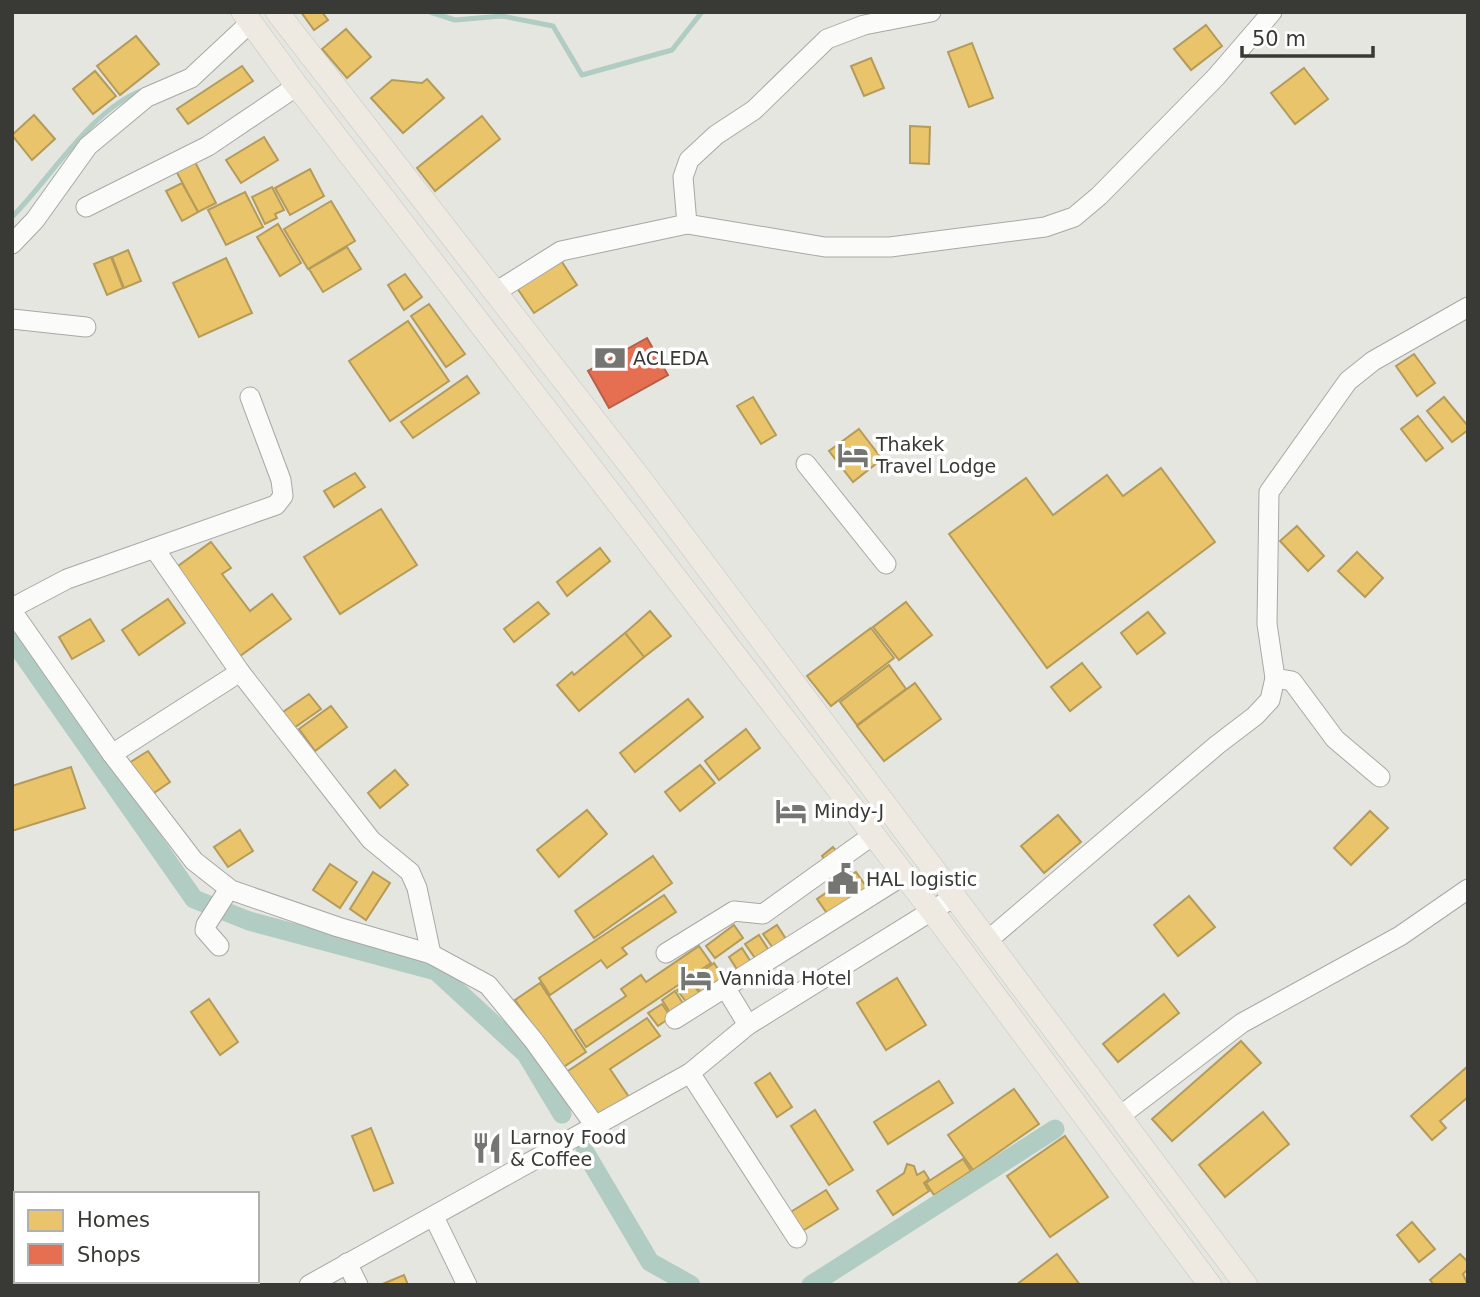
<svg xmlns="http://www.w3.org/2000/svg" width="1480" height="1297" viewBox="0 0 1480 1297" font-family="'DejaVu Sans',sans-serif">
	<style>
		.homes { fill: #e9c46a; stroke: #b49b5a; stroke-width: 2 }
		.shops { fill: #e76f51; stroke: #b35f49; stroke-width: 2 }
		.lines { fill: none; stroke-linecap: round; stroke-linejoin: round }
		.stream { stroke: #b1ccc2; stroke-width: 5 }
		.canal { stroke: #b1ccc2; stroke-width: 19 }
		.minor-casing { stroke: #a8a8a4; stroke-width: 21 }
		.major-casing { stroke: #c3c4c0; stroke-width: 24 }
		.minor { stroke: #fbfbfa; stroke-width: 19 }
		.major { stroke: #eeeae2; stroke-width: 23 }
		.labels { text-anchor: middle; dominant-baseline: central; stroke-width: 7; stroke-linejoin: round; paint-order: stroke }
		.poi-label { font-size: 19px; fill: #393a35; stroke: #fff; text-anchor: start }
	</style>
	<rect width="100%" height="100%" fill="#e5e6e0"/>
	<!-- homes -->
	<g class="homes">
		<polygon points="301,12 322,12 328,20 314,30"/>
		<polygon points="1206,25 1222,46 1191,70 1174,49"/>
		<polygon points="346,29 371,57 347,78 322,49"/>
		<polygon points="136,36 159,64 120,95 97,66"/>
		<polygon points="972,43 993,98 969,107 948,52"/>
		<polygon points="871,58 884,88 864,96 851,66"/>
		<polygon points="242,66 253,81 188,124 177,109"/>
		<polygon points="1304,68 1328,99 1295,124 1271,93"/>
		<polygon points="95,71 116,96 93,114 73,89"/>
		<polygon points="427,79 444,98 403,133 371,98 392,80 422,83"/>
		<polygon points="34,115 55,139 32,160 12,135"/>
		<polygon points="482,116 500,139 435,191 417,168"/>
		<polygon points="910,126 930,127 929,164 910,163"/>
		<polygon points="264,137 278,160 241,183 226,160"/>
		<polygon points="194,160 216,203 198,212 175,169"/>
		<polygon points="310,169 324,196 290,215 275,188"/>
		<polygon points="182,183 198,212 182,221 166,191"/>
		<polygon points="272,187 284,210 275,214 277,218 265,224 252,197"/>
		<polygon points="245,192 263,227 226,245 208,210"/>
		<polygon points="331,201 355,241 308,269 284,229"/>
		<polygon points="278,224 301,263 280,276 257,237"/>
		<polygon points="347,247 361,269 323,292 309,269"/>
		<polygon points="128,250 141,281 124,288 112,257"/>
		<polygon points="111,257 123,288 107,295 94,264"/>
		<polygon points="226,258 252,313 199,337 173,283"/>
		<polygon points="560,259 577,285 534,313 517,288"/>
		<polygon points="405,274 422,297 404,310 388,285"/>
		<polygon points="429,304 465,354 446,367 411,316"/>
		<polygon points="408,321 449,381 390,421 349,361"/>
		<polygon points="1414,354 1435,383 1417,396 1396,366"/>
		<polygon points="467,376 479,393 413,438 401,422"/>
		<polygon points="753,397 776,435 761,444 737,406"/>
		<polygon points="1444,397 1468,426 1468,430 1452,442 1427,411"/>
		<polygon points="1418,416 1443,448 1426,461 1401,429"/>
		<polygon points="859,429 882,459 853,482 829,451"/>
		<polygon points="1161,468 1215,542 1047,668 949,534 1026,478 1053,515 1107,475 1123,496"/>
		<polygon points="355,473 365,487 334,507 324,491"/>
		<polygon points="381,509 417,565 340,614 304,557"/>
		<polygon points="1297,526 1324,556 1308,571 1280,541"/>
		<polygon points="211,542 231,568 222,574 250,611 272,594 291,619 240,656 174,569"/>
		<polygon points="600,548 610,561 567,596 557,582"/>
		<polygon points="1357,552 1383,578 1365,597 1338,571"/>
		<polygon points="168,599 185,623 139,655 122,630"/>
		<polygon points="538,602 549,614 514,642 504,629"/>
		<polygon points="906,602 932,635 899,660 873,627"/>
		<polygon points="650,611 671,636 644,657 625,633"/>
		<polygon points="1148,612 1165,633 1137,654 1121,633"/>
		<polygon points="90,619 104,641 72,659 59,637"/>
		<polygon points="871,628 894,658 831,706 807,676"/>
		<polygon points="625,633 644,657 579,711 557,685 572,672 574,675"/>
		<polygon points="1082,663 1101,687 1070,711 1051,687"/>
		<polygon points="889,665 906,689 857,725 840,702"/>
		<polygon points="915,683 941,719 884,761 857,726"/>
		<polygon points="309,694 321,709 291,730 280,714"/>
		<polygon points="688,699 703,717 635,772 620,753"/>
		<polygon points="331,706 347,727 315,751 299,729"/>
		<polygon points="746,729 760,748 719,780 705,761"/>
		<polygon points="148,751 170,782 151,795 129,763"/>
		<polygon points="700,765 715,783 680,811 665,792"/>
		<polygon points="71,767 85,808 12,831 12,786"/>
		<polygon points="395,770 408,785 380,808 368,793"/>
		<polygon points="587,810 607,834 559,877 537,850"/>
		<polygon points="1370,811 1388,828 1351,865 1334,848"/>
		<polygon points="1058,815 1081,842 1044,873 1021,846"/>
		<polygon points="240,830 253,851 228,867 214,847"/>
		<polygon points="833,847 851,870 839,879 822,856"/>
		<polygon points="653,856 672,883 594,938 575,911"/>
		<polygon points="330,864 357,882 340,908 313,890"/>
		<polygon points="373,872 390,883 366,920 350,909"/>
		<polygon points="856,872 870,892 831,919 817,899"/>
		<polygon points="664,895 676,912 622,948 627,954 607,968 601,960 550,995 539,978"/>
		<polygon points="1189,896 1215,927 1178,956 1154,925"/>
		<polygon points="734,925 743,938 715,958 706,946"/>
		<polygon points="777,925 786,939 773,948 763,934"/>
		<polygon points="759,935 768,949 755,958 745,944"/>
		<polygon points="699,946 711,963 586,1047 575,1030 626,996 621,989 641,975 646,982"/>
		<polygon points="742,948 751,962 738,971 729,957"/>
		<polygon points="714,963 724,978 701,993 692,979"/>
		<polygon points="897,978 926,1025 886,1050 857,1003"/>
		<polygon points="691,981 700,994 687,1003 677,990"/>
		<polygon points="540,983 586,1052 562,1068 515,1000"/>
		<polygon points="675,991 684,1005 671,1014 662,1000"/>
		<polygon points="1164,994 1179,1013 1118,1062 1103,1044"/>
		<polygon points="209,999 238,1042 220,1055 191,1012"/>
		<polygon points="662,1004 671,1017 658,1026 648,1013"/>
		<polygon points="647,1018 660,1036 610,1069 629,1097 594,1121 562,1075"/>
		<polygon points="1241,1041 1261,1063 1172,1141 1152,1119"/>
		<polygon points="1468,1066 1468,1097 1440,1121 1446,1128 1432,1140 1411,1116"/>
		<polygon points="770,1073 792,1107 777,1117 755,1083"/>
		<polygon points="939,1081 953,1103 888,1144 874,1122"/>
		<polygon points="1014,1089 1039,1124 973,1170 948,1135"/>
		<polygon points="815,1110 853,1170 829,1185 791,1126"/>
		<polygon points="1263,1112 1289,1144 1225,1197 1199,1165"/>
		<polygon points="371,1128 393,1183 374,1191 352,1136"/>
		<polygon points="1065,1136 1108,1197 1050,1237 1007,1176"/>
		<polygon points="963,1159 971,1171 934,1195 926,1183"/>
		<polygon points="907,1164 914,1166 917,1175 924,1171 929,1179 924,1183 929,1191 893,1215 877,1191 904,1173"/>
		<polygon points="826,1190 838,1209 801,1232 789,1213"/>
		<polygon points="1412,1222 1435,1249 1419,1262 1397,1235"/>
		<polygon points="1057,1254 1080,1285 1016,1285"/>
		<polygon points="1460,1254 1468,1262 1468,1269 1463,1274 1468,1285 1434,1285 1430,1280"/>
		<polygon points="404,1275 408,1285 380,1285"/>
		<polygon points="133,1281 159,1281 161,1285 135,1285"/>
	</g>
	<!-- shops -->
	<polygon class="shops" points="647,338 668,375 609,408 588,371"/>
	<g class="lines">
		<!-- stream -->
		<g class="stream">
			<polyline points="430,12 455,20 502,16 553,26 582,75 672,50 702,12"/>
			<path d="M12,217C50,179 91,109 143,90"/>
		</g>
		<!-- canal -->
		<g class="canal">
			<polyline points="12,639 194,899 249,921 436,971 526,1054 562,1114"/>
			<polyline points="585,1152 650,1262 691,1285"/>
			<polyline points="811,1285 1055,1129"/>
		</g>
		<defs>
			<g id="minor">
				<polyline points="86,207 208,146 297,86"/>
				<polyline points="687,224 683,177 689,160 716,135 754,110 827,39 864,25 931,12"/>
				<polyline points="12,244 35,220 88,146 147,97 191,78 251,22"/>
				<polyline points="494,293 561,251 687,224 825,247 890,247 1045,227 1074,217 1099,196 1216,77 1272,12"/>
				<polyline points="12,319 86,327"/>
				<polyline points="806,464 886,564"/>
				<polyline points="154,548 240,672 371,840 410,872 417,888 431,954"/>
				<polyline points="12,608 67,579 276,505 283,496 281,480 250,397"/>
				<polyline points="12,611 112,754 194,861 231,890 338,927 431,954 488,985 534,1041 596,1127"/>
				<polyline points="1275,678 1292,681 1335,739 1380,777"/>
				<polyline points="112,754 240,672"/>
				<polyline points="987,941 1217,745 1255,716 1270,700 1275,678 1267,624 1269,492 1348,381 1373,361 1468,307"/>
				<polyline points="219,946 205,930 206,925 229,889"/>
				<polyline points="666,953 734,911 763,914 873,835"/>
				<polyline points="725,987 748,1025"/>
				<polyline points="675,1019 904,875"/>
				<polyline points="690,1073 797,1238"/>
				<polyline points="1120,1116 1242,1023 1400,936 1468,889"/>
				<polyline points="434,1217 467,1285"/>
				<polyline points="347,1263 358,1285"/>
				<polyline points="309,1285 690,1073 748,1025 954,897"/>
			</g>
			<g id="major">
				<polyline points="243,12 297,86 932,911 1210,1285"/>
				<polyline points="277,12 639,477 1246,1285"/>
			</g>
		</defs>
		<!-- minor casing -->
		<use href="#minor" class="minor-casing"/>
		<!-- major casing -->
		<use href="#major" class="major-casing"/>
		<!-- minor -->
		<use href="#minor" class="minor"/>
		<!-- major -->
		<use href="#major" class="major"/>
	</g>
	<!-- icons -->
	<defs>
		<symbol id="bank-bare" viewBox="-9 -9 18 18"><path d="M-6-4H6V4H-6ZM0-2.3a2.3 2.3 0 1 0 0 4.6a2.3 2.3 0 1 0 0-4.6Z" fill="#757671" stroke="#fff" stroke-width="2.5" paint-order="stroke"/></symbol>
		<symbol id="hotel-bare" viewBox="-9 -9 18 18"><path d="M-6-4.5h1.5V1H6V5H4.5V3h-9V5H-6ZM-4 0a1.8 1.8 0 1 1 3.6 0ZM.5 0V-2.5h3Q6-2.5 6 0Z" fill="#757671" stroke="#fff" stroke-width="2.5" paint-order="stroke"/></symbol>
		<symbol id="civic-bare" viewBox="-9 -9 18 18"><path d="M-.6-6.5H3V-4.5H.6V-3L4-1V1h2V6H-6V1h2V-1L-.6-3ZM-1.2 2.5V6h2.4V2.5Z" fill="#757671" stroke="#fff" stroke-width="2.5" paint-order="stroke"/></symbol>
		<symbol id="restaurant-bare" viewBox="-9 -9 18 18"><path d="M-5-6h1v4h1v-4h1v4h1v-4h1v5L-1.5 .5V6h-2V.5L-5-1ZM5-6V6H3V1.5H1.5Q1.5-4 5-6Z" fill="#757671" stroke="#fff" stroke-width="2.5" paint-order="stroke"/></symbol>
	</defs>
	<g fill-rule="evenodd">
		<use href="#bank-bare" x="588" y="336" width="44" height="44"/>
		<use href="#hotel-bare" x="831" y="433" width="44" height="44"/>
		<use href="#hotel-bare" x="769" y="789" width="44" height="44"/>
		<use href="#civic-bare" x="821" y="857" width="44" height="44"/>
		<use href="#hotel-bare" x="674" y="956" width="44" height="44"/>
		<use href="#restaurant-bare" x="465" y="1126" width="44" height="44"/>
	</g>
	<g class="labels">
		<!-- poi labels -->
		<g class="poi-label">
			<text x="633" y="358">ACLEDA</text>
			<text x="876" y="444">Thakek<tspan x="876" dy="22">Travel Lodge</tspan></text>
			<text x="814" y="811">Mindy-J</text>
			<text x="866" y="879">HAL logistic</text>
			<text x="719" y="978">Vannida Hotel</text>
			<text x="510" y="1137">Larnoy Food<tspan x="510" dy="22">&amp; Coffee</tspan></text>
		</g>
	</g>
	<!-- border -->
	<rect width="1480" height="1297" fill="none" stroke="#393a35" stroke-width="28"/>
	<!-- legend -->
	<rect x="14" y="1192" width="245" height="91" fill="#ffffff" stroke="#b0b0ae" stroke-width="2"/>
	<rect x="28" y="1210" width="35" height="21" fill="#e9c46a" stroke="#b0b0ae" stroke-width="2"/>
	<text x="77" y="1227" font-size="21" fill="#393a35">Homes</text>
	<rect x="28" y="1244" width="35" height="21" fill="#e76f51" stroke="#b0b0ae" stroke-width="2"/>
	<text x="77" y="1262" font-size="21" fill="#393a35">Shops</text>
	<!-- scale -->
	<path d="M1242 46v10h131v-10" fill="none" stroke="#393a35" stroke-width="3.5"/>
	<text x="1252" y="46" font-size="21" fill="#393a35" stroke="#ffffff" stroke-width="5" paint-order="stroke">50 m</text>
</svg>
